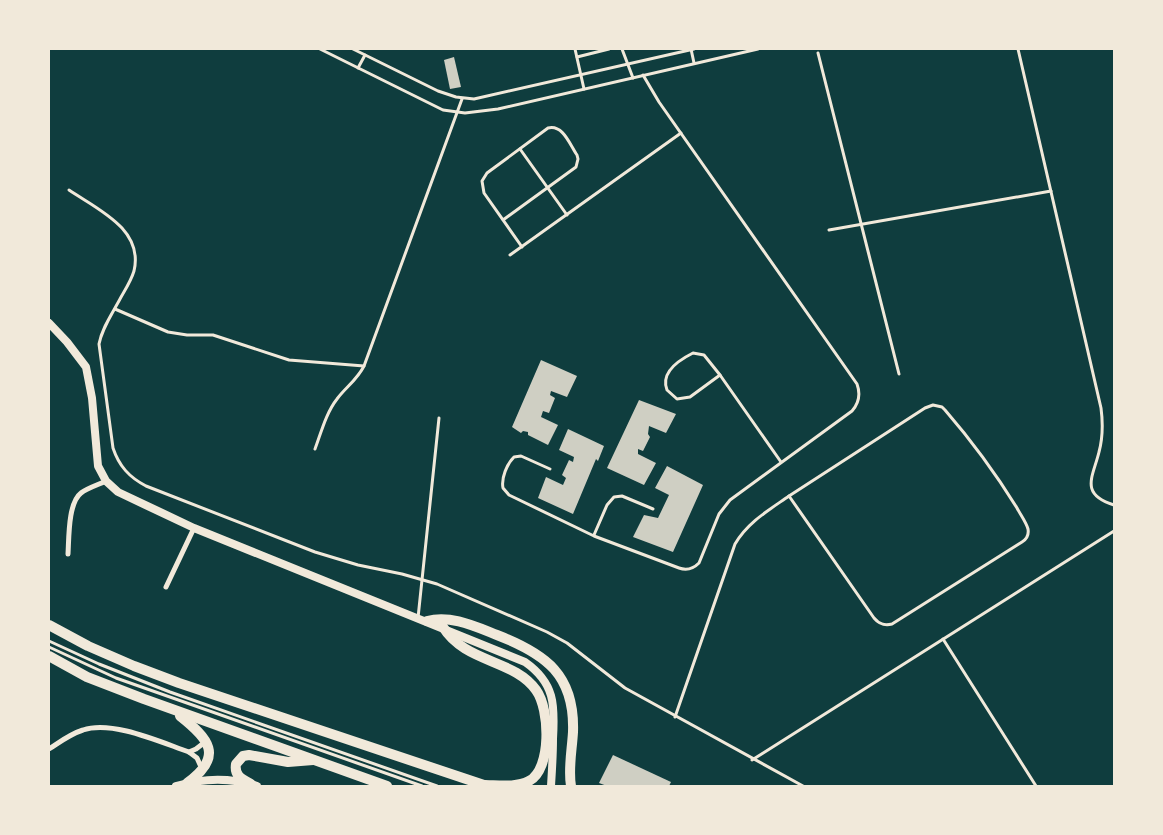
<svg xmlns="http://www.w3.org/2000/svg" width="1163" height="835" viewBox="0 0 1163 835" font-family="Literata,serif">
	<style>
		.building { fill: #cfcfc3 }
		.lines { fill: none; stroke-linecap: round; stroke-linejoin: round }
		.service { stroke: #f1e9da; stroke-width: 3 }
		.minor { stroke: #f1e9da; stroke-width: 5 }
		.tertiary { stroke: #f1e9da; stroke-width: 8 }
		.trunk { stroke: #f1e9da; stroke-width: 10 }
	</style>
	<rect width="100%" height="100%" fill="#0f3d3e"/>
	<!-- building -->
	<g class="building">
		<polygon points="454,57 461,87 450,89 444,60"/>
		<polygon points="541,360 577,376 567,397 551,391 550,395 555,398 549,413 543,411 541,417 558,425 548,445 528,435 528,432 523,431 521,433 512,427"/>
		<polygon points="639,400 676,414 666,433 649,426 648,434 650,437 643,451 638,449 638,454 656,463 644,485 607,468"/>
		<polygon points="568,429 604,446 598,461 596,459 573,514 538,498 546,477 563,485 566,478 562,475 569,460 573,462 574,457 559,450"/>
		<polygon points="667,466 703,485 673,552 633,537 644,515 658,518 669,495 655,488"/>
		<polygon points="613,755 671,782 669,786 607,786 599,783"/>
	</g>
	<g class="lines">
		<!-- service -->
		<g class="service">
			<polyline points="320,49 443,110 465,113 498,109 758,49"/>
			<polyline points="353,49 438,91 456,97 474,99 694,49"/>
			<polyline points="575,49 584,89"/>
			<polyline points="622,49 633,78"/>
			<polyline points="691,49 694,63"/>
			<path d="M1018,49L1101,408C1103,423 1103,437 1099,452C1093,477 1079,494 1114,505"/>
			<polyline points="818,53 899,374"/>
			<polyline points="577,57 609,49"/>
			<polyline points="358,68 365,55"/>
			<polyline points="520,149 567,215"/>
			<path d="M69,190C97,209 144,229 134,271C131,281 125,290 120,299C112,314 102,328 99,344L113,448C119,466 129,477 146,486L315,552L358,565L402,574L437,584L547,632L567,643L625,688L803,786"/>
			<path d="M503,220L576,167L578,159L577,155C570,145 563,124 548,128L487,173L482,181L484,193L522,247"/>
			<polyline points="829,230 1051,191"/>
			<polyline points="510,255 681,133"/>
			<polyline points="115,309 168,332 187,335 213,335 289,360 364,366"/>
			<path d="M693,353L704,355L720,375L690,397L677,399L667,390C660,372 679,360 693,353Z"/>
			<polyline points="720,375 781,462"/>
			<path d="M933,405L942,407L945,410C971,440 996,474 1017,508C1020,514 1026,522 1028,529C1029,535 1027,539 1022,542L892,624C884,626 879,624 874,618L789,496L925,408Z"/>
			<path d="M315,449C321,433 326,413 337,399C346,387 357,380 364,366L462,99"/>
			<path d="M550,469L521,456L514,457C507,464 501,478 503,488L509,495L594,536L679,568C687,571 693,569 699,563L719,514L730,500L852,411C859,403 861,395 857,384L659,102L643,75"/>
			<polyline points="594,535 607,505 614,497 622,496 653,509"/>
			<polyline points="418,618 439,418"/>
			<polyline points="943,639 1036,786"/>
			<polyline points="49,641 99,664 170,692 437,786"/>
			<polyline points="49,647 116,678 422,786"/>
			<path d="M675,717L735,544C748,522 769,510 789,496"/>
			<polyline points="752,760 1114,531"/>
		</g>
		<!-- minor -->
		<g class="minor">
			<path d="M68,554C69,538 68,503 81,493C87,488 98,485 106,481"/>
			<polyline points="166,587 194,528"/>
			<path d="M49,749C60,742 70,734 83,730C112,720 160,742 189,752L197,758L202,769"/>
			<polyline points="189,752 196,749 205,742"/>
		</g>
		<!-- tertiary -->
		<g class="tertiary">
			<path d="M49,323L67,342L86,367L92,398L98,466L106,481L118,492L194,528L525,662C555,683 555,705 553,739C553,755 552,770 551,786"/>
			<path d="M176,786C203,778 230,777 257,786"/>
		</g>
		<!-- trunk -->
		<g class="trunk">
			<path d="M427,621C451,615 474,626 497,635C546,654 575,675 573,732C572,750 568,769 571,786"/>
			<polyline points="49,625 88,646 134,666 179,683 487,786"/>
			<path d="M443,627C465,663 514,659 536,690C550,709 552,769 529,781C516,788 497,785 483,785"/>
			<polyline points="49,656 87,677 144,699 387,786"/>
			<path d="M180,716C208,738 225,756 187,783"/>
			<path d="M251,784C242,779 234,776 236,764L243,756L249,755L288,762L313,760"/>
		</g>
	</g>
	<!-- border -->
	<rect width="1163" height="835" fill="none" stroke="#f1e9da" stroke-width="100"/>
</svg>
